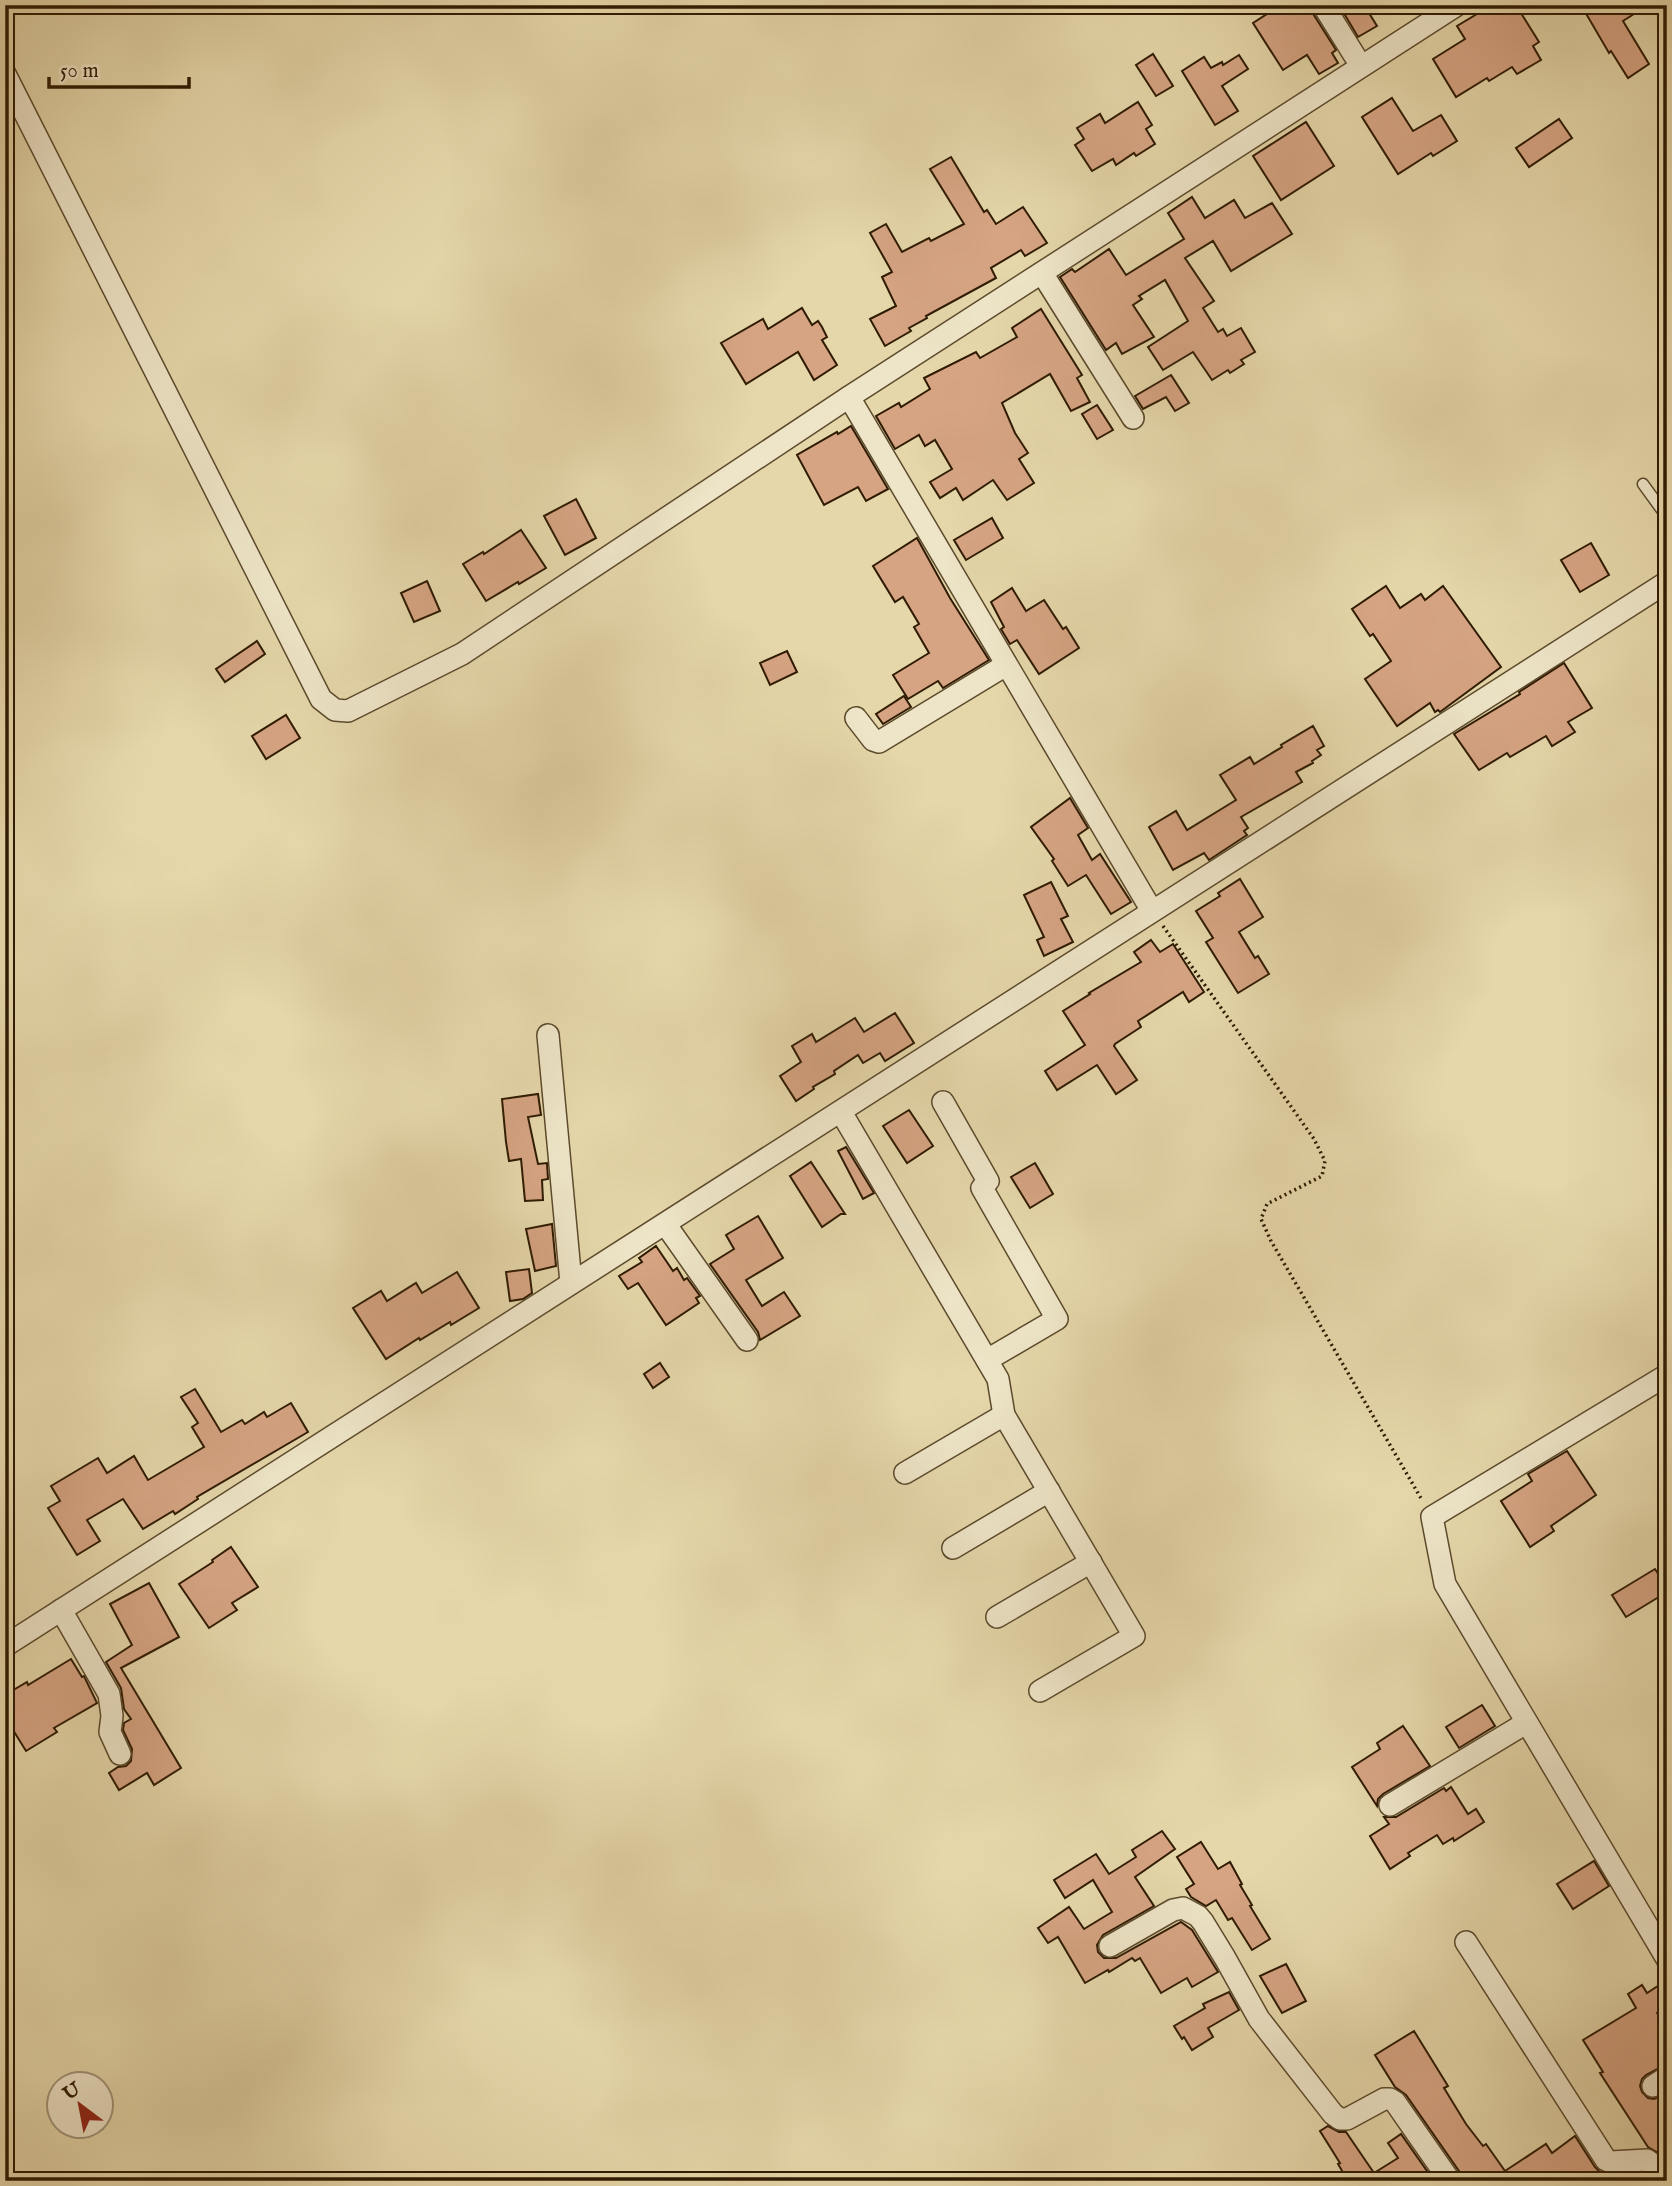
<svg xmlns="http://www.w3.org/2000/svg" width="1672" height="2186" viewBox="0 0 1672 2186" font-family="'IM FELL English',serif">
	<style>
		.building { fill: #d6a483; stroke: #2f1b02; stroke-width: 2 }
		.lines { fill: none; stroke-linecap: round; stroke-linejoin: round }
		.service-casing { stroke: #5c4a2c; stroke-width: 13 }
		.minor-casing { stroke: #5c4a2c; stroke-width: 24 }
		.path { stroke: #2f1b02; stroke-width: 3.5; stroke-dasharray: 2 3.5; stroke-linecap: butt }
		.service { stroke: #eee5c8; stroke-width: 10 }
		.minor { stroke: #eee5c8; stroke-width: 21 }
	</style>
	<rect width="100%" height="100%" fill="#e5d7aa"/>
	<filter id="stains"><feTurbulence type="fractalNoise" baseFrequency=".00286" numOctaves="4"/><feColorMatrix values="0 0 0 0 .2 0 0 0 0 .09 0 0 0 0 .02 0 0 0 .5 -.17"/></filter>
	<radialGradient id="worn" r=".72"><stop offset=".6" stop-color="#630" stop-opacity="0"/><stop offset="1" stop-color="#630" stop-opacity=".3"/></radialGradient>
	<!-- building -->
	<g class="building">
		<polygon points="1281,5 1310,5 1312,12 1336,50 1332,53 1338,63 1319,74 1307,55 1283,70 1253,23"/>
		<polygon points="1339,5 1364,5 1377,26 1358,37"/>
		<polygon points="1492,5 1516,5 1539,42 1533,46 1541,60 1517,74 1512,67 1489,81 1487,78 1456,97 1433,59 1465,39 1457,26"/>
		<polygon points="1581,5 1648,5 1623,21 1649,64 1628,78 1611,51 1609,53"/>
		<polygon points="1153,54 1173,86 1156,96 1136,65"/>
		<polygon points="1239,55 1248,69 1222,86 1238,111 1215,125 1182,71 1204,57 1211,68 1222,62 1223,65"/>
		<polygon points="1392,98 1413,131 1441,115 1457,141 1433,156 1431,153 1398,174 1362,117"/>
		<polygon points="1138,102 1152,125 1146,129 1155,144 1136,156 1134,153 1116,165 1113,159 1092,171 1075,145 1084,139 1077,128 1100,114 1105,123"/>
		<polygon points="1559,119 1572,138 1529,167 1516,148"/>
		<polygon points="1306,122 1334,166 1281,200 1253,156"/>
		<polygon points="951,157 984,212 987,210 996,224 1023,207 1047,243 1025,256 1021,250 991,268 996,278 926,316 927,318 909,328 911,331 885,346 870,319 896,306 882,277 892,272 870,233 886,224 902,252 929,238 931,241 964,224 930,169"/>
		<polygon points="1192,197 1205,218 1234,200 1245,218 1272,203 1292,234 1231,271 1213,241 1185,258 1214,301 1203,308 1218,332 1223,329 1227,336 1241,328 1255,352 1241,360 1244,364 1230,373 1228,370 1212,380 1193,352 1163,370 1148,347 1188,321 1165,280 1139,296 1142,299 1133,305 1154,337 1122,354 1116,343 1106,350 1060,277 1072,269 1075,272 1109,249 1126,275 1184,239 1168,213"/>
		<polygon points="802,308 812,325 818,321 822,327 827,337 822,340 837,365 814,380 798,352 746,384 721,343 763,319 768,329"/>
		<polygon points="1041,309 1082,375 1077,378 1090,402 1071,411 1050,374 1002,403 1015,433 1028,453 1019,459 1034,483 1007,500 993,480 963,500 956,488 940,498 930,482 952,469 935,440 925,446 919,435 895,449 876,416 899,403 901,407 930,389 924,378 976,352 980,358 1017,337 1012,328"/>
		<polygon points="1171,375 1189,403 1175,411 1166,397 1143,409 1135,396"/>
		<polygon points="1097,405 1113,430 1097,439 1082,414"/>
		<polygon points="851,426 888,489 866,501 858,487 824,505 797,455 837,432 838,434"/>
		<polygon points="576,499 596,538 565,555 544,516"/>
		<polygon points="992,518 1003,538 966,560 954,540"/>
		<polygon points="521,530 546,568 519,584 518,582 486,601 463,564 483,552 484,554"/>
		<polygon points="917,538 950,598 989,660 943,688 938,681 908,699 893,675 929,653 914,627 919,624 903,597 895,602 873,566"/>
		<polygon points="1591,543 1609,575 1580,592 1561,560"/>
		<polygon points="427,581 440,611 414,622 401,593"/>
		<polygon points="1386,586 1400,608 1421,594 1425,600 1443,586 1501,667 1440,712 1438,710 1435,712 1430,703 1397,726 1365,679 1391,661 1373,634 1370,636 1352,609"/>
		<polygon points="1012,588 1026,611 1044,600 1063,629 1066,627 1079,648 1039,674 1017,640 1010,644 1001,629 1004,627 991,602"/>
		<polygon points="257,641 265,654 225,682 216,669"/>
		<polygon points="787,651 797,672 770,685 760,663"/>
		<polygon points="1564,663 1592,708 1568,722 1575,732 1552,746 1546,736 1510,757 1507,753 1479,770 1454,734 1520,694 1519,692"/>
		<polygon points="904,696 911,707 883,724 876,714"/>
		<polygon points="286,715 300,738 266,759 252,736"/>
		<polygon points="1313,726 1324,746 1317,750 1321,755 1312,761 1313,763 1296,772 1302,782 1241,817 1248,828 1244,831 1247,835 1209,860 1204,853 1173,870 1149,827 1176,811 1187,830 1236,800 1220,775 1250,757 1254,764 1282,747 1281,745"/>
		<polygon points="1070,798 1088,828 1078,835 1092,860 1100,854 1131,902 1111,914 1086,875 1068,886 1052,861 1054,859 1031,827"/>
		<polygon points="1240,879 1263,917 1239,932 1255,958 1258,956 1269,974 1238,993 1206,942 1213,938 1196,911 1220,896 1218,893"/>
		<polygon points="1051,882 1068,916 1061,919 1073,942 1044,956 1037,940 1044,937 1024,895"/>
		<polygon points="1151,940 1160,952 1173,944 1204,992 1189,1002 1183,992 1138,1021 1141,1027 1115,1044 1114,1046 1137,1080 1116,1094 1097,1065 1057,1090 1045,1071 1085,1045 1063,1011 1090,994 1089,993 1141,962 1134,952"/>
		<polygon points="895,1013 914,1043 885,1061 880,1053 863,1063 858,1055 834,1071 835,1074 813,1087 814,1089 796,1101 780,1076 801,1062 792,1046 812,1034 816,1042 855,1018 864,1032"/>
		<polygon points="538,1094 541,1115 528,1117 538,1164 547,1163 548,1179 542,1180 543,1200 525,1201 521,1159 509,1161 506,1142 502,1099"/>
		<polygon points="909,1110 933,1146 907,1163 883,1126"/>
		<polygon points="846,1147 874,1193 863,1199 838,1151"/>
		<polygon points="811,1162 845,1214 841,1214 822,1227 790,1176"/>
		<polygon points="1035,1163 1053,1194 1030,1208 1011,1177"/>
		<polygon points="758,1216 783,1258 746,1280 762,1306 784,1292 800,1316 760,1340 758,1332 710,1264 734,1249 726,1235"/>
		<polygon points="552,1224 556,1266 535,1271 526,1229"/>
		<polygon points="656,1246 673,1271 677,1268 684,1280 687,1278 700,1296 696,1298 699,1303 666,1325 638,1283 628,1289 619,1276 642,1262 639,1258"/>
		<polygon points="529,1269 532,1293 523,1299 510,1301 506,1272"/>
		<polygon points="457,1272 479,1308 451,1325 450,1322 420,1340 419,1338 386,1359 353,1308 381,1291 387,1301 416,1283 422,1293"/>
		<polygon points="660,1363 669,1377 653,1388 644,1374"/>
		<polygon points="195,1389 221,1432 242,1420 245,1424 264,1412 267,1417 291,1403 308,1432 197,1497 198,1499 175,1514 173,1511 143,1529 123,1499 87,1520 100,1541 77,1555 48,1508 60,1501 51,1486 98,1458 107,1473 134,1456 148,1480 204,1447 192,1427 198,1423 181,1397"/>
		<polygon points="1567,1451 1596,1495 1551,1526 1554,1531 1530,1547 1501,1501 1532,1481 1528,1474"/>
		<polygon points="231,1547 258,1587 232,1603 237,1610 209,1628 179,1584 213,1562 212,1560"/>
		<polygon points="1655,1569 1667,1588 1667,1592 1626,1617 1612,1595"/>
		<polygon points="149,1583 179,1637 121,1668 181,1768 154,1785 147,1773 119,1790 109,1773 118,1767 126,1766 131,1761 132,1749 123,1730 124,1723 131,1719 124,1709 121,1688 106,1662 132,1645 110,1604"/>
		<polygon points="71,1659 82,1677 84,1676 97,1703 54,1728 57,1732 26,1751 5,1717 5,1695 27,1682 28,1685"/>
		<polygon points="1482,1705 1495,1726 1459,1748 1446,1727"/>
		<polygon points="1403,1726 1430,1766 1383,1794 1378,1799 1377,1806 1352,1767 1380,1749 1377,1743"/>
		<polygon points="1451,1787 1468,1814 1476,1809 1484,1822 1454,1841 1453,1838 1443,1844 1437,1835 1408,1853 1410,1856 1390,1869 1370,1836 1389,1824 1384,1817 1396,1817 1444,1788 1446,1791"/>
		<polygon points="1162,1831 1175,1849 1135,1877 1154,1906 1103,1935 1097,1945 1098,1952 1104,1958 1116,1958 1181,1922 1192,1930 1218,1972 1192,1987 1187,1978 1161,1993 1140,1958 1135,1961 1132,1958 1109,1972 1108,1970 1085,1983 1058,1937 1048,1943 1038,1928 1069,1907 1084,1929 1112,1912 1093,1880 1065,1898 1054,1880 1096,1854 1109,1874 1136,1857 1132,1850"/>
		<polygon points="1201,1842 1218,1869 1230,1862 1242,1884 1240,1885 1252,1905 1250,1906 1270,1939 1252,1950 1232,1918 1228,1920 1216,1900 1206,1906 1191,1897 1186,1889 1194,1884 1177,1857"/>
		<polygon points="1594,1861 1609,1886 1573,1909 1557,1884"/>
		<polygon points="1286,1964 1306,2001 1282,2013 1260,1976"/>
		<polygon points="1667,1980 1667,2005 1657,2013 1667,2028 1667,2064 1646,2075 1642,2079 1640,2086 1642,2092 1648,2098 1654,2099 1667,2093 1667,2163 1660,2154 1648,2147 1600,2073 1603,2072 1583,2040 1636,2008 1628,1994 1642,1985 1647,1993"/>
		<polygon points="1229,1992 1239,2010 1208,2028 1213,2037 1192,2050 1184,2037 1182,2039 1174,2026 1205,2008 1203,2004"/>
		<polygon points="1414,2031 1448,2086 1444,2088 1466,2124 1483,2146 1486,2144 1505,2171 1546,2144 1552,2153 1575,2136 1595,2167 1600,2172 1587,2181 1463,2181 1461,2174 1406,2095 1395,2087 1375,2055"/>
		<polygon points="1328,2126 1339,2132 1346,2132 1374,2173 1398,2158 1388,2143 1401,2134 1434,2181 1348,2181 1338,2164 1340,2163 1320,2131"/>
	</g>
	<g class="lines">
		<defs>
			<polyline id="service" points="1643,484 1667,517"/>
			<g id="minor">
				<polyline points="1323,5 1361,66"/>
				<polyline points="5,74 321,699 335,710 348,711 462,654 849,397 1457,5"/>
				<polyline points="1042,273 1133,418"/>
				<polyline points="849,397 1152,911"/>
				<polyline points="856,718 873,740 879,742 1006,665"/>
				<polyline points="548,1035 571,1283"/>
				<polyline points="943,1102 988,1181 982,1188 1057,1319 987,1360"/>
				<polyline points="841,1112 998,1379 1004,1415 1134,1636 1040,1691"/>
				<polyline points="666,1225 747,1340"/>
				<polyline points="1667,1375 1432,1517 1445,1584 1667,1959"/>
				<polyline points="905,1473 1004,1415"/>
				<polyline points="953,1548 1049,1491"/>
				<polyline points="61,1610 109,1694 112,1716 110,1732 120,1754"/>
				<polyline points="997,1617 1091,1562"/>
				<polyline points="5,1646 1667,582"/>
				<polyline points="1390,1805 1526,1723"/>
				<polyline points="1466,1942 1606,2160 1611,2162 1647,2160 1652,2164 1663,2181"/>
				<polyline points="1110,1946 1173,1910 1183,1908 1198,1916 1203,1922 1225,1958 1259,2019 1333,2114 1340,2119 1347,2119 1384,2099 1390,2099 1395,2102 1450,2181"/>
				<polyline points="1653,2086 1667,2077"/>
			</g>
		</defs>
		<!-- service casing -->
		<use href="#service" class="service-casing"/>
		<!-- minor casing -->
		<use href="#minor" class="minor-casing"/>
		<!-- path -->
		<polyline class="path" points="1163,926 1314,1139 1325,1161 1322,1176 1267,1204 1261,1219 1271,1241 1422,1500"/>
		<!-- service -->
		<use href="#service" class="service"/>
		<!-- minor -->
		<use href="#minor" class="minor"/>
	</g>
	<!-- margin -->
	<rect width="1672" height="2186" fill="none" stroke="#e5d7aa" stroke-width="28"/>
	<rect x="7" y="7" width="1658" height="2172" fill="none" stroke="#2f1b02" stroke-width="3.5"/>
	<rect x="14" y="14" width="1644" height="2158" fill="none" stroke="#2f1b02" stroke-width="2"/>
	<!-- north arrow -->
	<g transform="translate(80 2105) rotate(328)"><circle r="33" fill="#eee5c8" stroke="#a29479" stroke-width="2"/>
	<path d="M0-5L12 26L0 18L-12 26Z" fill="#8f2418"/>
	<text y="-10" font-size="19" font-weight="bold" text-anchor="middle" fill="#2f1b02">U</text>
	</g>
	<!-- scale -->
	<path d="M49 77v10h140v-10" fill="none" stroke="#2f1b02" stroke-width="3.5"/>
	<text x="60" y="77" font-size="21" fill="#2f1b02" stroke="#eee5c8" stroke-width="5" paint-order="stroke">50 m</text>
	<rect width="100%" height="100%" filter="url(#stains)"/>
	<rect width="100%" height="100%" fill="url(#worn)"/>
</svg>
